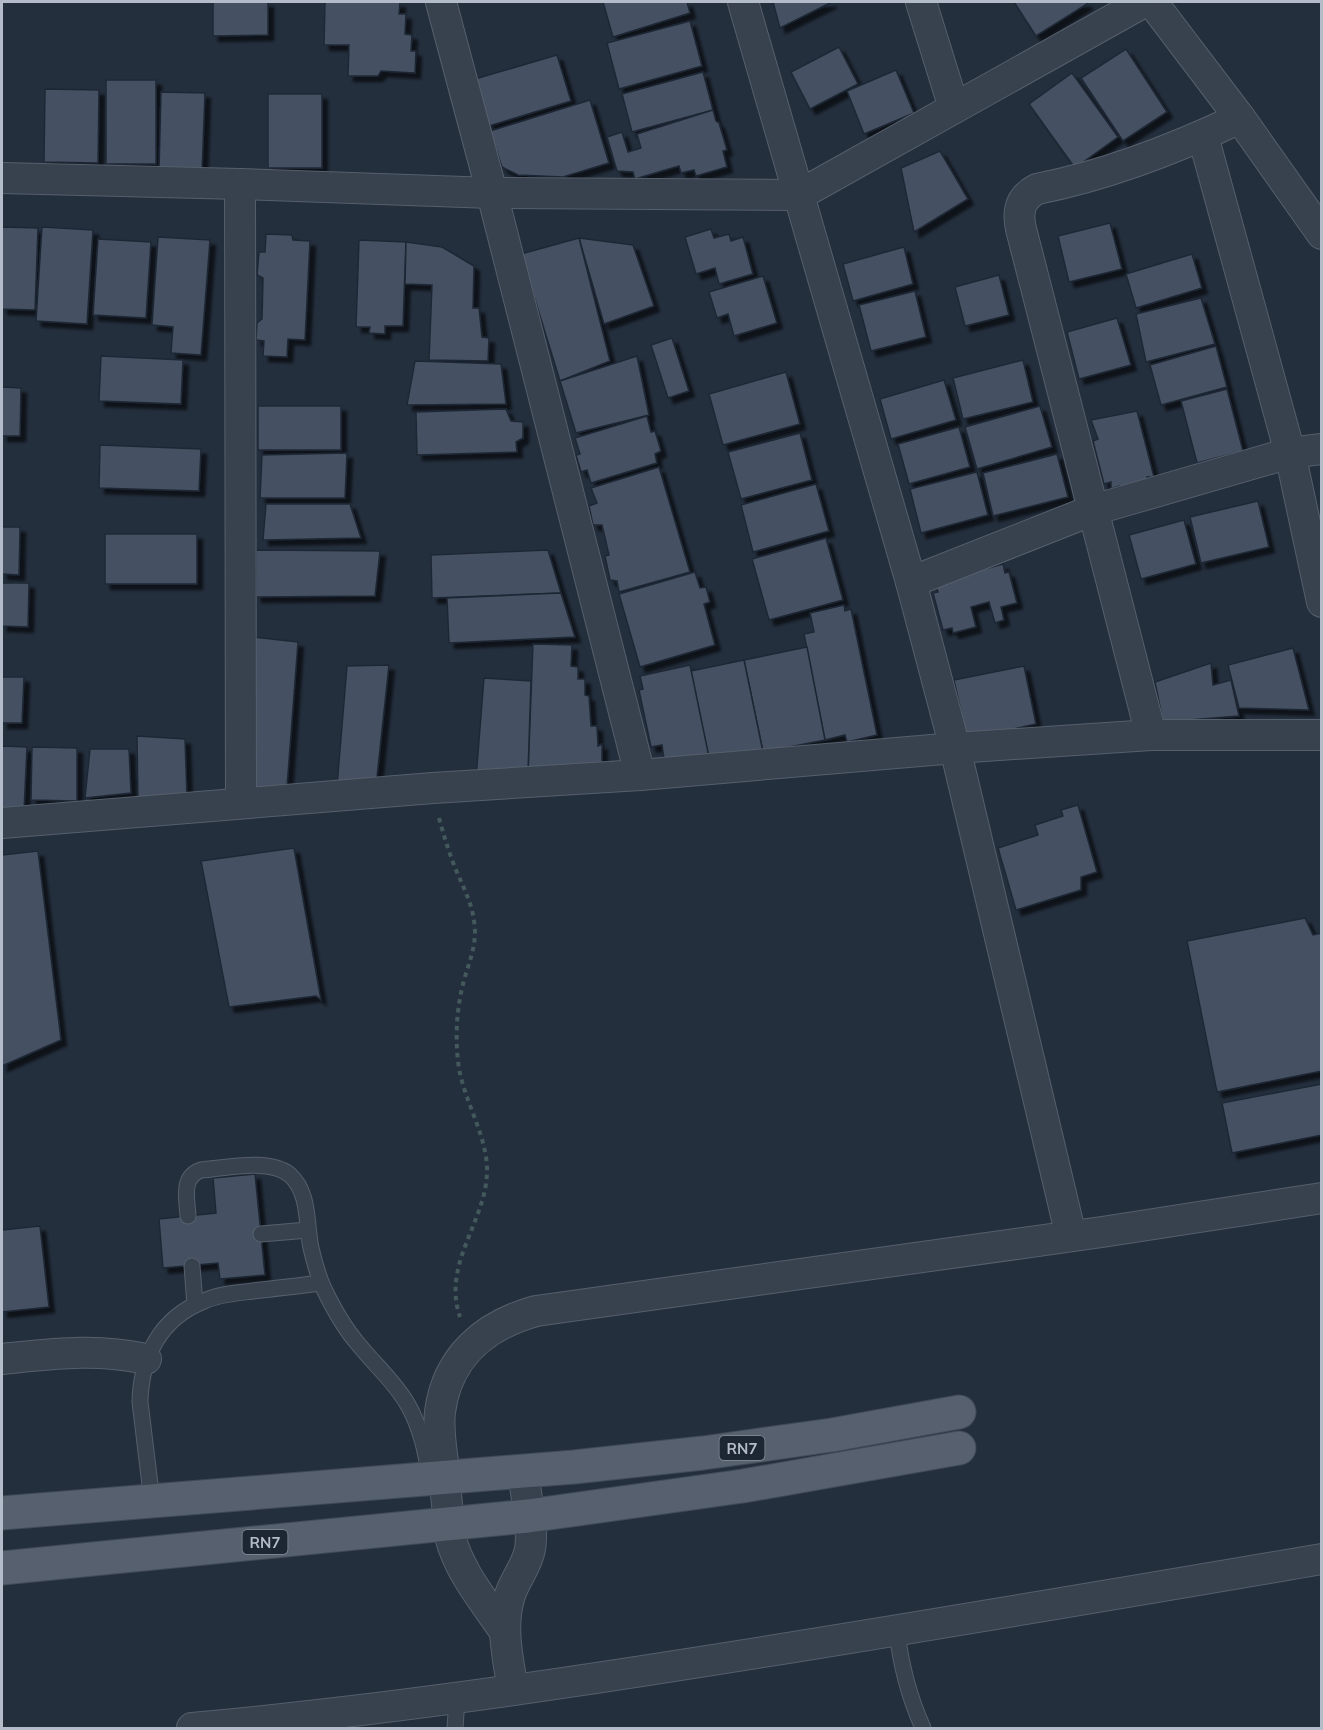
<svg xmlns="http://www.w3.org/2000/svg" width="1323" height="1730" viewBox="0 0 1323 1730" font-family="Mulish,sans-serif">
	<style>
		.building { fill: #455162; stroke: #1f2835; stroke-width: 1.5; filter: url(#shadow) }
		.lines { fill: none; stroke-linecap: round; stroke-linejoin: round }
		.lane-casing { stroke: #565f6c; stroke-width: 17 }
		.street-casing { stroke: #565f6c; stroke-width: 32 }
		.primary-casing { stroke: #414a57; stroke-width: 35 }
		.path { stroke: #44595c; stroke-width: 4; stroke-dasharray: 4.5 4.5; stroke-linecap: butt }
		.lane { stroke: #38414e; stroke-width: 15 }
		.street { stroke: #38414e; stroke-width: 30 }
		.primary { stroke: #56606e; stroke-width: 33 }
		.labels { text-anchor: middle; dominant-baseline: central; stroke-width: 4.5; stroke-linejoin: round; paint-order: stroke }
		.shield { fill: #1d2633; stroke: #878f9c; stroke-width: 1.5 }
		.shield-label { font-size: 15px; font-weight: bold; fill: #b4bcc9 }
	</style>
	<defs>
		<filter id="shadow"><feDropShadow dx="5.5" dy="5.5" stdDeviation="1.5" flood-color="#0009"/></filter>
	</defs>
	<rect width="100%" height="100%" fill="#242f3e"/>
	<!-- building -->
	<g class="building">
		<polygon points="213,2 268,2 268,35 213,36"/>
		<polygon points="325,2 400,2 399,14 406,14 405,34 412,35 411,51 416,51 415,73 381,71 378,76 348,76 349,45 324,45"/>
		<polygon points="603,2 687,2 690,13 613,37"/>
		<polygon points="773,2 832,2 780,28"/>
		<polygon points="1014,2 1086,2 1087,4 1036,36"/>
		<polygon points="690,21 702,66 619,89 607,43"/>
		<polygon points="839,47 858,84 810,109 791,72"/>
		<polygon points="1126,49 1167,112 1123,141 1081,78"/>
		<polygon points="557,55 571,101 489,126 475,79"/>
		<polygon points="896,70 914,113 864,134 847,91"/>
		<polygon points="703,72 713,110 632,132 622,94"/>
		<polygon points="1072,73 1118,137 1075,168 1029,104"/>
		<rect x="106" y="80" width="50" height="84"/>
		<polygon points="45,89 99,90 98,163 44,162"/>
		<polygon points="161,92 205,93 202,172 159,171"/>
		<rect x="268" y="94" width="54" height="74"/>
		<polygon points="590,100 609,163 563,177 518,175 502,167 490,131"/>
		<polygon points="713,110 716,121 719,123 727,150 723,151 727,167 696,176 694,170 681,173 679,166 635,179 633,172 617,171 607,137 622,132 628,152 641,148 637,134"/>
		<polygon points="940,151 968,199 914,232 901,168"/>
		<polygon points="1110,223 1122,269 1069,282 1058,236"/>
		<polygon points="2,227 38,228 35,310 2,309"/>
		<polygon points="42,227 93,230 87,324 36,321"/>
		<polygon points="711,229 714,238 729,234 731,241 743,237 753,274 719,284 715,268 696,274 685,237"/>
		<polygon points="266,234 292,235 293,240 310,241 305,340 288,339 287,357 263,356 264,341 256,340 257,323 262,319 263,278 257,275 259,252 265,252"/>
		<polygon points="158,237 210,240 201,355 171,353 173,327 152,325"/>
		<polygon points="579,238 633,245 654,306 604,324"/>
		<polygon points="579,238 610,361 560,381 521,254"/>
		<polygon points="98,239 151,242 146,318 93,315"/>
		<polygon points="359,240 406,242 403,326 385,326 385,334 369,333 370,327 356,327"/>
		<polygon points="406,242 442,247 474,266 473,308 479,308 482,337 489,338 488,361 429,360 432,285 405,284"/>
		<polygon points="904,247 913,284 853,301 843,264"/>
		<polygon points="1192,254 1202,288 1136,308 1126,274"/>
		<polygon points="999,275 1009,315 965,326 955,287"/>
		<polygon points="763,276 777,323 734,336 728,314 717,318 709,292"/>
		<polygon points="915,291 926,337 871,351 859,305"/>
		<polygon points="1201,298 1215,344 1146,362 1136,314"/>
		<polygon points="1117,318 1131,365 1079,379 1067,332"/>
		<polygon points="672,338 689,391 668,398 651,345"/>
		<polygon points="1216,346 1227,387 1161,405 1150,365"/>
		<polygon points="101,356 183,360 181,404 99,401"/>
		<polygon points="637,356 649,415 576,433 560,381"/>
		<polygon points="1023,360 1033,402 963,419 953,378"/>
		<polygon points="415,361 501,364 506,404 407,405"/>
		<polygon points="786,372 800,424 723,445 709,394"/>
		<polygon points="944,380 956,420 891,439 880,399"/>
		<polygon points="2,387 21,388 20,436 2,436"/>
		<polygon points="1227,389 1243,451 1197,463 1181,401"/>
		<rect x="258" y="406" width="83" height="44"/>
		<polygon points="1040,406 1052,447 977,469 965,427"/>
		<polygon points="506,409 511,421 523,422 523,438 516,442 517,452 417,455 416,412"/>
		<polygon points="1137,411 1154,477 1147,477 1151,486 1119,491 1119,486 1111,489 1111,482 1104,484 1093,441 1098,439 1091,420"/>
		<polygon points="647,416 651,432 655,431 661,451 655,454 657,463 591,483 587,470 581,472 576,455 580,454 575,438"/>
		<polygon points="959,427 970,467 909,484 898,444"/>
		<polygon points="800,433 812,480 741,499 728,452"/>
		<polygon points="100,445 201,449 199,491 99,488"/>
		<polygon points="347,453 345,498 260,498 262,455"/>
		<polygon points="1057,454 1068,497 993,516 983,473"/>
		<polygon points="659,467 690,572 619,592 617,581 610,580 605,556 609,555 602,525 593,525 589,506 597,503 591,488"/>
		<polygon points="977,472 988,515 921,533 910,489"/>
		<polygon points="816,484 829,531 753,552 741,505"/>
		<polygon points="1258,501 1269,547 1201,563 1190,517"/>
		<polygon points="266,504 350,504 361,538 263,540"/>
		<polygon points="1184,520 1196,564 1141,579 1129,535"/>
		<polygon points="2,527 20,527 19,575 2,574"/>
		<rect x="105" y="534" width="92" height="50"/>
		<polygon points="826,538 843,600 769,620 752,559"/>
		<polygon points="256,550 380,551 375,596 256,597"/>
		<polygon points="548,550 561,593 432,598 431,555"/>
		<polygon points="1003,564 1005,573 1009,572 1017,603 1001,607 1004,620 995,623 989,602 971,607 976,627 953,633 952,628 943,630 933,593 938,592 936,586 941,581"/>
		<polygon points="695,572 700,588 706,587 710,602 704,604 715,645 640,667 619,594"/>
		<polygon points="2,583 29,583 28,627 2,626"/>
		<polygon points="561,593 575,637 449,643 447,598"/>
		<polygon points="844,605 845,611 851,609 877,735 847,742 845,735 825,740 804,634 814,632 810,613"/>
		<polygon points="253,637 298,642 287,787 247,788"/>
		<polygon points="533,644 572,645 571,666 578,667 578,679 585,679 585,695 589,696 591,726 597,726 598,746 602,744 602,770 528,773"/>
		<polygon points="807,647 825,740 763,752 744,660"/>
		<polygon points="1293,648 1309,710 1239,708 1228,665"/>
		<polygon points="744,660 763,752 710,764 691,671"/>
		<polygon points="1211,663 1213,685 1231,680 1239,716 1163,722 1155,682"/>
		<polygon points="389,665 376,786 337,786 347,666"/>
		<polygon points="690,665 709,757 665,766 662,745 651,747 639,690 643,689 640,676"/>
		<polygon points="1024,666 1036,724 967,739 954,680"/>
		<polygon points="2,677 24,677 22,723 2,723"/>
		<polygon points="484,678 531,681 528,772 476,778"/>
		<polygon points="137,736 185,739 187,798 138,805"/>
		<polygon points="2,746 27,747 24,811 2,810"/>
		<polygon points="32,747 77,748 77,801 31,800"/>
		<polygon points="90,749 129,749 131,793 85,798"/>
		<polygon points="1078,805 1097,872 1081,877 1081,890 1016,910 998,848 1038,835 1035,825 1063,816 1061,810"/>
		<polygon points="294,848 321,1000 316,996 229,1007 201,861"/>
		<polygon points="38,851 61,1040 2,1066 2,855"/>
		<polygon points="1305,918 1313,935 1322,933 1322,1071 1217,1092 1187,941"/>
		<polygon points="1322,1084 1322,1135 1232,1153 1222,1103"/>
		<polygon points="255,1174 265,1275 220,1279 218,1263 163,1268 159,1219 216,1213 213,1178"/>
		<polygon points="40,1226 49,1307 2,1312 2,1230"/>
	</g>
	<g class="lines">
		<defs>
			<g id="lane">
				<path d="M188,1216C187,1198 181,1177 201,1170C226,1168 270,1158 290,1175C310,1193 306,1225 311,1248C314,1261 318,1275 323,1287C333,1308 344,1328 359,1345C375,1365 395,1382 408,1405C421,1428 426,1453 430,1479"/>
				<polyline points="261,1234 308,1230"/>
				<polyline points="192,1266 195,1305"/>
				<path d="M152,1501L140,1402C141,1357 160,1318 204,1301C219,1294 237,1293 253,1291C276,1288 299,1286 321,1283"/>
				<path d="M897,1632C901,1666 909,1697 923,1728"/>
				<polyline points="455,1728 457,1699"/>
			</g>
			<g id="street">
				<polyline points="441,2 492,193 640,775"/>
				<polyline points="743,2 911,582 955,748 1071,1236"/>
				<polyline points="921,2 954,108"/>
				<polyline points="1152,2 1240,118 1322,234"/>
				<polyline points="1203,136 1290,453 1322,602"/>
				<polyline points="2,178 240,184 492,193 799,195 1144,2"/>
				<polyline points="240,184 241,803"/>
				<polyline points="911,582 1093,510 1290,453 1322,449"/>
				<path d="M1151,735L1021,229C1017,211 1020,198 1037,189C1108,175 1175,149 1240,118"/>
				<polyline points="2,823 433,788 640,775 955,748 1151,735 1322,735"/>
				<path d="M2,1359C53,1354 95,1348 146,1359"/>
				<path d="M505,1632C485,1602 459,1572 450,1536C448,1512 445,1487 443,1462C441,1446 438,1428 440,1412C447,1357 485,1325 536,1311L1102,1232L1322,1198"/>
				<path d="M513,1690C508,1659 500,1626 510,1595C515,1579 527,1566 530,1549C534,1529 525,1492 523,1471"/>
				<path d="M192,1728C358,1713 523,1690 687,1664C899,1631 1110,1595 1322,1559"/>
			</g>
			<g id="primary">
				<polyline points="2,1513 574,1467 703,1453 832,1435 959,1412"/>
				<polyline points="2,1568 528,1516 743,1486 959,1448"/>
			</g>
		</defs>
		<!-- lane casing -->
		<use href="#lane" class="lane-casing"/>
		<!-- street casing -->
		<use href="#street" class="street-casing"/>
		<!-- primary casing -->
		<use href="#primary" class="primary-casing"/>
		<!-- path -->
		<path class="path" d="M439,818C444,836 449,853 456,870C465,891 474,907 475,931C475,949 469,963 464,980C457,1006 455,1034 458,1061C462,1098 485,1130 487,1167C489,1219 441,1262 460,1317"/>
		<!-- lane -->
		<use href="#lane" class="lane"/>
		<!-- street -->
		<use href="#street" class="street"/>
		<!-- primary -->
		<use href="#primary" class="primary"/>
	</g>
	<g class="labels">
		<!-- shield labels -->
		<g class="shield">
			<rect x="719.5" y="1436" width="45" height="24" rx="4.5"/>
			<rect x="242.5" y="1530" width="45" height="24" rx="4.5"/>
		</g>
		<g class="shield-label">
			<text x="742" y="1448">RN7</text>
			<text x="265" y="1542">RN7</text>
		</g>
	</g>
	<!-- border -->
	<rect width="1323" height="1730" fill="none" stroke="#b4bcc9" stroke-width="6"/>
</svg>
